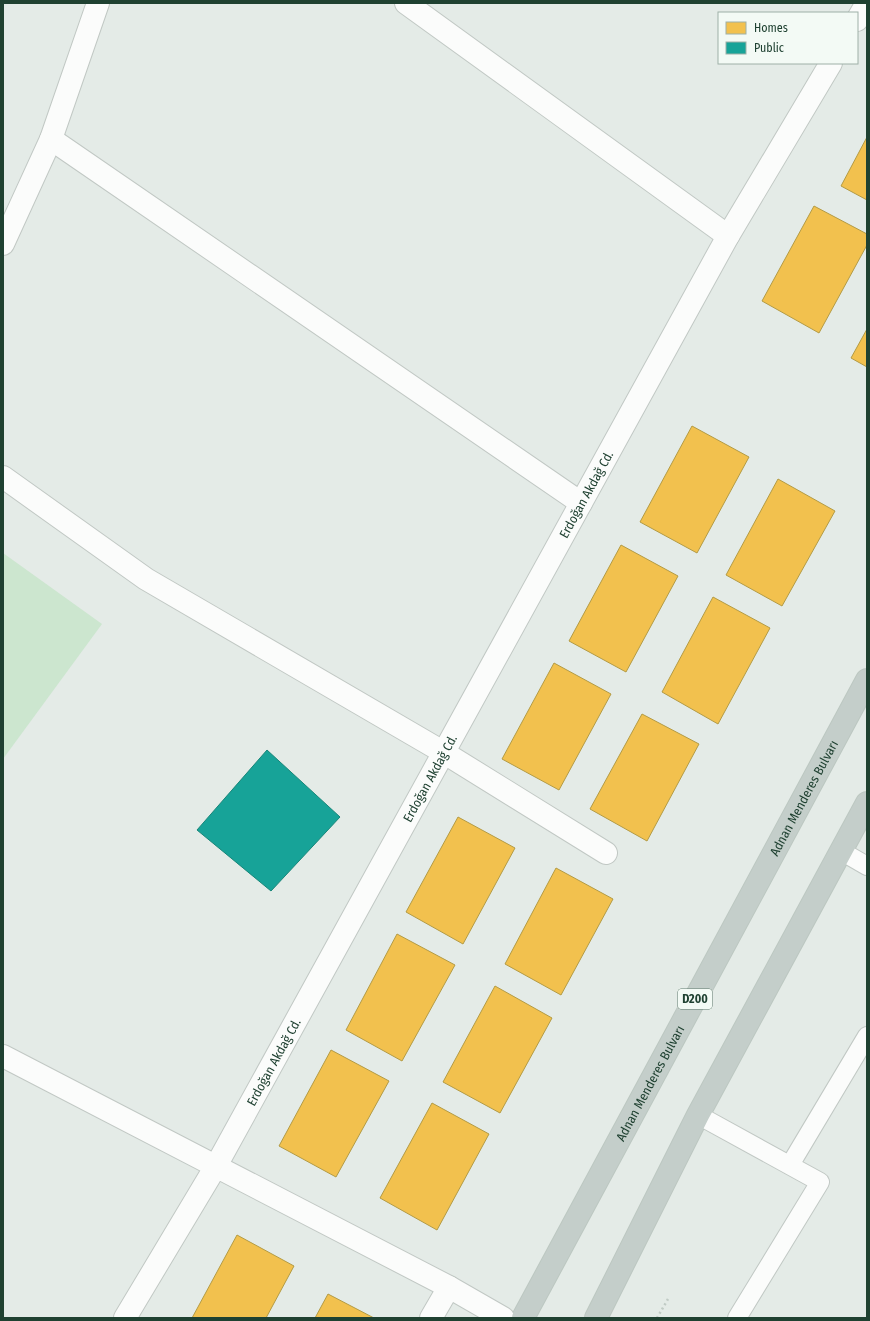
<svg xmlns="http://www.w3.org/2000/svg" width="870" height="1321" viewBox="0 0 870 1321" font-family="'Fira Sans Condensed',sans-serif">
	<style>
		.green { fill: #cce6cf }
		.homes { fill: #f2c14e; stroke: #b39b45 }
		.public { fill: #17a398; stroke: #198679 }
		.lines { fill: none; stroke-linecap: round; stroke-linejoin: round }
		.service-casing { stroke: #c1c8c4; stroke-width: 20 }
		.minor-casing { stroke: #c1c8c4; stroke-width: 24 }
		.trunk-casing { stroke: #bcc7c1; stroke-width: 24 }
		.path { stroke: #c0cbc5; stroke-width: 2.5; stroke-dasharray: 2 3; stroke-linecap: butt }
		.service { stroke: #fbfcfb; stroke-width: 18 }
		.minor { stroke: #fbfcfb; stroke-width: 22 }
		.trunk { stroke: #c4ceca; stroke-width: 22 }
		.labels { text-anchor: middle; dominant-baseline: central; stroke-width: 4; stroke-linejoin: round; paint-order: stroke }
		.shield { fill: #f3faf5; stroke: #5f786c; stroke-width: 1 }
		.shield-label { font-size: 12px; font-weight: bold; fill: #1f4131 }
		.street-label { font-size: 13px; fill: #1f4131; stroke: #f3faf5 }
	</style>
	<rect width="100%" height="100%" fill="#e4ebe7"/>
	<!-- green -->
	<polygon class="green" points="3,553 102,624 3,759"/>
	<!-- homes -->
	<g class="homes">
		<polygon points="867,137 867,200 841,186"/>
		<polygon points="814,206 867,234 867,245 819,333 762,301"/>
		<polygon points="867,329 867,367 851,358"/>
		<polygon points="692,426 749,457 697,553 640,522"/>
		<polygon points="778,479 835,511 782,606 726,575"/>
		<polygon points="621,545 678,576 626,672 569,641"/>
		<polygon points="713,597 770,628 718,724 662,692"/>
		<polygon points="554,663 611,694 559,790 502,759"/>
		<polygon points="642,714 699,744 647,841 590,809"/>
		<polygon points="458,817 515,848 463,944 406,912"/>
		<polygon points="556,868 613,899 561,995 505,964"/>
		<polygon points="397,934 455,965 402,1061 346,1030"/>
		<polygon points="495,986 552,1018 500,1113 443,1082"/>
		<polygon points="331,1050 389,1081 336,1177 279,1146"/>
		<polygon points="432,1103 489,1134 437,1230 380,1198"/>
		<polygon points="237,1235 294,1266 266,1318 192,1318"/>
		<polygon points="328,1294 374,1318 315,1318"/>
	</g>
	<!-- public -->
	<polygon class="public" points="267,750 340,817 271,891 197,830"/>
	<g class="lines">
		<defs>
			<g id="service">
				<polyline points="841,851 867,866"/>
				<polyline points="698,1115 820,1182 737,1318"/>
				<polyline points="790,1165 867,1036"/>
			</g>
			<g id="minor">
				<polyline points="406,3 728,236"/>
				<polyline points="857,20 867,3"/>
				<polyline points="51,139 581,503"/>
				<polyline points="3,244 51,139 98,3"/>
				<polyline points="3,477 146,579 443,752 606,853"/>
				<polyline points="3,1056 449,1287 503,1318"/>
				<path id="s1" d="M125,1318L216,1166L728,236L831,63"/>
				<polyline points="431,1318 449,1287"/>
			</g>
			<g id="trunk">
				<path id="s2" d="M523,1318L867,680"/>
				<polyline points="596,1318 698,1115 867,803"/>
			</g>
		</defs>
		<!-- service casing -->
		<use href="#service" class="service-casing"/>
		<!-- minor casing -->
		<use href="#minor" class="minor-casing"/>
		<!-- trunk casing -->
		<use href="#trunk" class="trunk-casing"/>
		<!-- path -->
		<polyline class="path" points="657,1318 668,1299"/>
		<!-- service -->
		<use href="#service" class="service"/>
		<!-- minor -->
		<use href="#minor" class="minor"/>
		<!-- trunk -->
		<use href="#trunk" class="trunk"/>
	</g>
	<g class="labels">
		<!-- shield labels -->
		<rect class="shield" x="678" y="989" width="34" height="20" rx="3"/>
		<g class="shield-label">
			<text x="695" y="999">D200</text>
		</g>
		<!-- street labels -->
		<g class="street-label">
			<text stroke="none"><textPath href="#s1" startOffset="944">Erdoğan Akdağ Cd.</textPath></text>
			<text stroke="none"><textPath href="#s1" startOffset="620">Erdoğan Akdağ Cd.</textPath></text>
			<text stroke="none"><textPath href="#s2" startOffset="591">Adnan Menderes Bulvarı</textPath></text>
			<text stroke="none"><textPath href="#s1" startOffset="296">Erdoğan Akdağ Cd.</textPath></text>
			<text stroke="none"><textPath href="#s2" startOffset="267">Adnan Menderes Bulvarı</textPath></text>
		</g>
	</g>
	<!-- border -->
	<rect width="870" height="1321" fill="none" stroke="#1f4131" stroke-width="8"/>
	<!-- legend -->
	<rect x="718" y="12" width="140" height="52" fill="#f3faf5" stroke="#9eb0a7"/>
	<rect x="726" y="22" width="20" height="12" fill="#f2c14e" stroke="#9eb0a7"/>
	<text x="754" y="32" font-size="12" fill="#1f4131">Homes</text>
	<rect x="726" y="42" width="20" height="12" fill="#17a398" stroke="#9eb0a7"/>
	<text x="754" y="52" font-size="12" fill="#1f4131">Public</text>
</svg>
